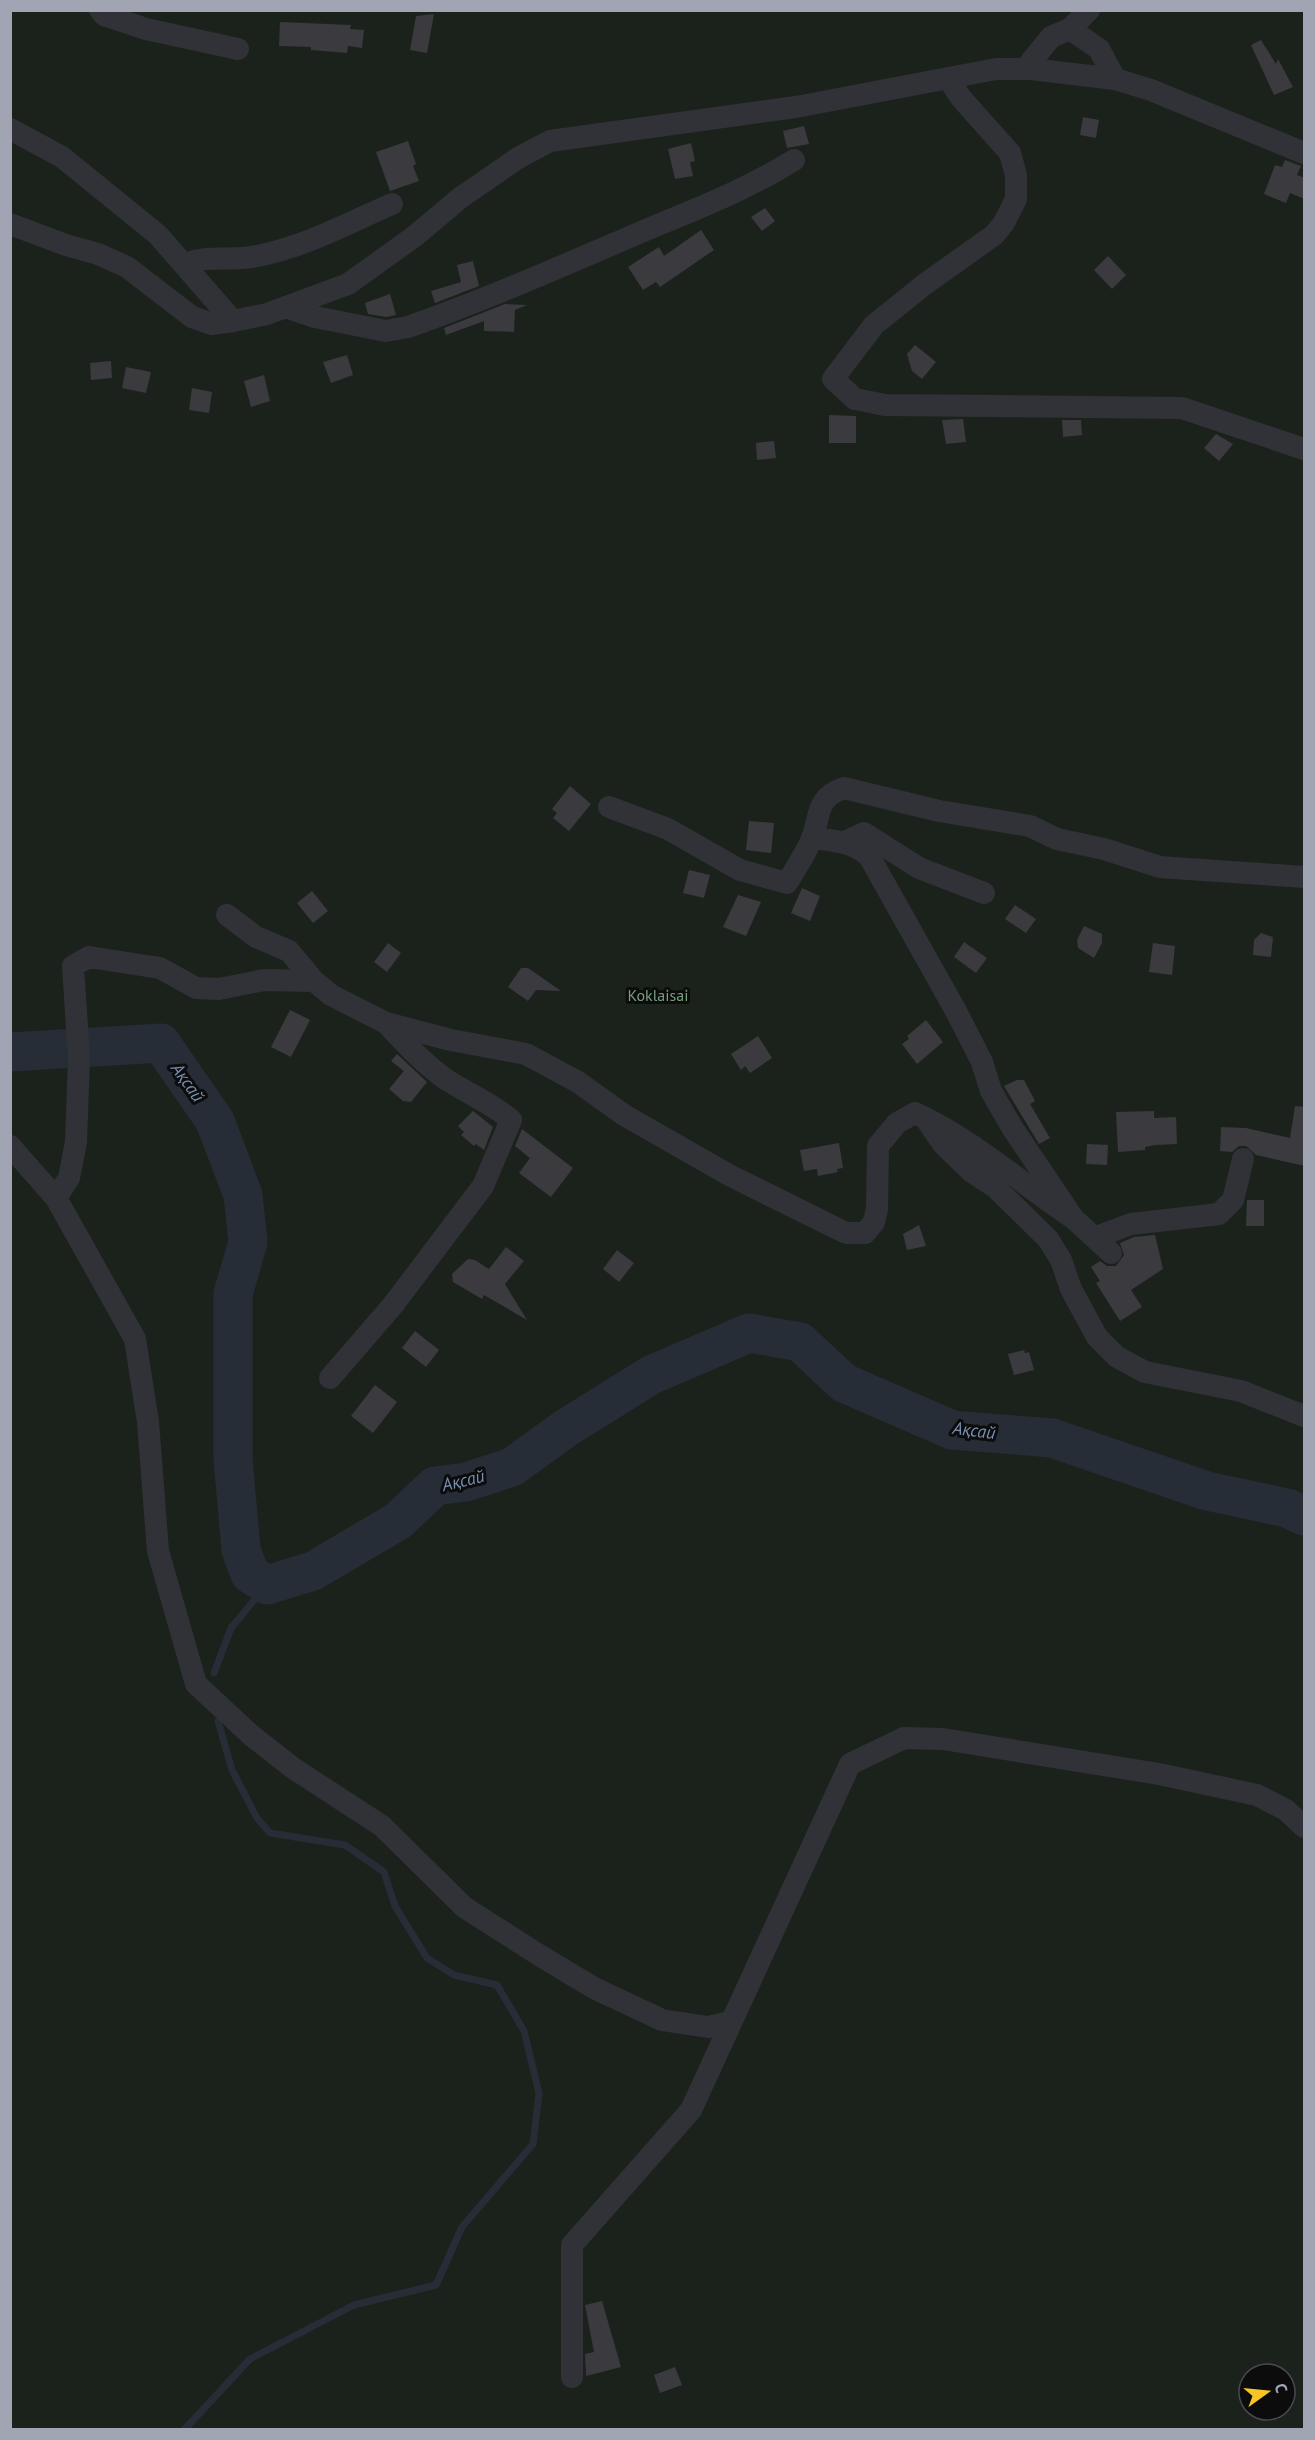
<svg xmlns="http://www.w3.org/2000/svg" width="1315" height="2440" viewBox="0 0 1315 2440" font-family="'PT Sans',sans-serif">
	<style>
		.green { fill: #1b221c; fill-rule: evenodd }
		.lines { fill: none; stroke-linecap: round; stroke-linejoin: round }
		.stream { stroke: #272d36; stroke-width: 7 }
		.river { stroke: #272d36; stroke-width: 39 }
		.building { fill: #3a3a3f }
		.minor { stroke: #313237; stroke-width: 22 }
		.labels { text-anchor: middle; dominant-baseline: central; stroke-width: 6; stroke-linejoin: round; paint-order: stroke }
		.park-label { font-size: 16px; fill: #789f7e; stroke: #0c0c0d }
		.water-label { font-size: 18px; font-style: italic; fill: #778fb0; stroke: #0c0c0d }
	</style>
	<rect width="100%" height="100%" fill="#111012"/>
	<!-- green -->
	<path class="green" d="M11,11H1304V2429H11ZM1249,2374H1285V2410H1249Z"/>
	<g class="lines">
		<!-- stream -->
		<g class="stream">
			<polyline points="214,1673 231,1628 267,1585"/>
			<polyline points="184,2430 250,2359 354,2305 436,2285 462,2227 533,2144 539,2093 524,2031 497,1985 454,1975 427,1958 395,1906 384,1872 345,1845 270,1833 257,1818 232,1770 218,1721"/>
		</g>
		<!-- river -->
		<polyline class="river" points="10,1052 161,1043 215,1121 243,1195 248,1242 233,1294 233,1458 241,1550 250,1574 267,1585 313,1571 398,1521 435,1486 466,1482 512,1467 566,1428 651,1375 749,1333 800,1342 844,1383 952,1430 1052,1438 1207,1491 1287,1508 1304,1516"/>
	</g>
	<!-- building -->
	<g class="building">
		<polygon points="434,14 427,53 410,50 416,16"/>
		<polygon points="280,22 351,25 350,29 364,30 362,48 348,46 347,53 311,50 311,47 279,46"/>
		<polygon points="1261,40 1276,64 1278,59 1293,87 1274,95 1251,45"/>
		<polygon points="1083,117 1099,120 1096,138 1080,135"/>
		<polygon points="804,126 809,144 787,148 783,131"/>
		<polygon points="408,141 416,164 413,166 419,181 390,191 376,152"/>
		<polygon points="691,143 695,161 690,162 693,176 675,179 668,149"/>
		<polygon points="1285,160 1301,166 1297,175 1305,178 1305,199 1290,193 1286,203 1264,194 1275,165 1282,167"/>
		<polygon points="765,208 775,221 762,231 751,217"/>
		<polygon points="701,230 714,250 660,287 656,282 643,290 628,267 659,247 664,256"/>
		<polygon points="1108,256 1126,275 1112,289 1094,270"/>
		<polygon points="473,261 479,286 435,303 431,291 461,282 457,265"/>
		<polygon points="390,294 396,315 386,317 368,314 365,303"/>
		<polygon points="505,304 527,305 515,310 514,332 484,331 484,321 446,335 444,328"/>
		<polygon points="915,345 936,362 922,379 912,371 907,354"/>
		<polygon points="347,355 353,375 331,383 323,362"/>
		<polygon points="111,361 112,378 91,380 90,363"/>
		<polygon points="126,367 151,372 146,393 122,388"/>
		<polygon points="264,375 270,401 251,407 244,381"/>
		<polygon points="192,388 212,392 209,413 189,410"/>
		<polygon points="829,415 856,416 856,443 829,443"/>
		<polygon points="963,419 966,442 946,444 942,420"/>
		<polygon points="1062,420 1081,420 1082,435 1063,437"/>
		<polygon points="1216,434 1233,444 1219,461 1204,448"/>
		<polygon points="774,441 776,458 757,460 756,443"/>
		<polygon points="570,786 591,804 569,831 553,818 557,813 552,809"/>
		<polygon points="749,821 774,823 771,853 746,850"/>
		<polygon points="689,870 710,875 704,898 683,893"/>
		<polygon points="802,888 820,896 810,921 791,913"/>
		<polygon points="312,891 328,911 313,923 297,903"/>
		<polygon points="738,895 761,902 746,936 723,927"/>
		<polygon points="1015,905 1036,919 1026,933 1005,919"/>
		<polygon points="1084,926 1102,934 1102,943 1094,958 1078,948 1077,940"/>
		<polygon points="1261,933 1273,937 1271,957 1253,955 1254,940"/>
		<polygon points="964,942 987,958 976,973 954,957"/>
		<polygon points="388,943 401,953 387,972 374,962"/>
		<polygon points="1153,943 1175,946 1172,975 1149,972"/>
		<polygon points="521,968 528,968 561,991 536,990 528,1001 508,987"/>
		<polygon points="290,1010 310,1020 291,1057 271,1047"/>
		<polygon points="926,1020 943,1042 917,1064 902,1044 909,1039 907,1036"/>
		<polygon points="758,1036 772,1058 750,1073 745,1066 741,1070 731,1054"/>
		<polygon points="397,1054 427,1082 411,1102 403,1101 389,1089 404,1071 391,1061"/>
		<polygon points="1017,1080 1024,1080 1035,1101 1030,1104 1050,1138 1039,1144 1004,1086"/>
		<polygon points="1295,1106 1305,1107 1305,1166 1256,1155 1246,1146 1239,1146 1232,1152 1220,1151 1221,1127 1246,1128 1290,1138"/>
		<polygon points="473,1111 493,1127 484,1150 476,1144 474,1146 461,1135 464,1132 458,1126"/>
		<polygon points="1154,1111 1154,1118 1176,1117 1177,1144 1155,1145 1145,1147 1145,1150 1118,1152 1116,1112"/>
		<polygon points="522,1129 573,1168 551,1197 519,1173 530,1158 515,1146"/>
		<polygon points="839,1143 843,1168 837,1169 838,1172 818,1176 817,1169 804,1171 800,1150"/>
		<polygon points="1087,1144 1108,1145 1107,1165 1086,1164"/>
		<polygon points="1247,1200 1264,1200 1264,1226 1246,1226"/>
		<polygon points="919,1225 926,1246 907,1250 903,1234"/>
		<polygon points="1155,1235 1163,1269 1131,1290 1142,1307 1120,1321 1096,1283 1100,1281 1091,1267 1100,1261 1107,1266 1116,1266 1124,1255 1120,1243 1134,1237"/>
		<polygon points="506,1247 524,1261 505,1284 527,1320 484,1295 482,1299 453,1282 452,1274 468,1259 475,1260 489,1269"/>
		<polygon points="617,1250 634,1263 619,1282 603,1269"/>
		<polygon points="415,1331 439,1350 426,1367 402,1348"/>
		<polygon points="1024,1350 1025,1353 1029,1352 1034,1370 1014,1375 1008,1354"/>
		<polygon points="375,1385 397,1402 373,1433 351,1416"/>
		<polygon points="602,2301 621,2367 586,2376 585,2354 594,2352 585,2305"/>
		<polygon points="675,2367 682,2385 660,2393 654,2375"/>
	</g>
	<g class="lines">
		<!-- minor -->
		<g class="minor">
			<polyline points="100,10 104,15 146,29 238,49"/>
			<polyline points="1070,29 1089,10"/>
			<polyline points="1025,69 1051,37 1070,29 1099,49 1115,79"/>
			<polyline points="948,78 961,98 1010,153 1016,175 1016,199 1004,223 994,235 925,284 874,325 833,379 855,399 885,405 1182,408 1304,449"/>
			<polyline points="10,129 62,157 158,235 233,321"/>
			<polyline points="10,224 66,245 98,254 127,267 192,317 212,324 233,321 267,314 348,284 415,236 460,198 518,158 550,141 796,107 996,69 1031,69 1115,79 1151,90 1304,153"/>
			<path d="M184,264C210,254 230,262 257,256C305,247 348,223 392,204"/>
			<path d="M286,307L315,317L386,331L408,327C482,301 553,270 625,239C682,214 742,193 794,160"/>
			<path d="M609,807L668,829L740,870L787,883C795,870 804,856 811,841C821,818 814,798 844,788L939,811L1030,826L1057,839L1104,849L1160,867L1304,877"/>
			<path d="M812,838C835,841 851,841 869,856L957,1013L982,1062L991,1091L1013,1129L1073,1218L1111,1253"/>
			<polyline points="845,842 864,833 919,868 984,893"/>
			<polyline points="227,915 256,937 289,951 314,981"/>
			<polyline points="926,1119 943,1144 972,1172 995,1187 1048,1239 1061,1260 1071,1289 1097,1337 1117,1357 1145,1372 1241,1391 1304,1416"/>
			<polyline points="10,1146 56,1198 135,1339 148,1422 158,1551 196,1684 252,1736 293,1768 382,1826 464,1907 539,1955 594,1988 662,2020 708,2027 730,2022"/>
			<path d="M56,1198L69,1178L76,1142L79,1058L73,966L89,957L160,968L196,988L219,989L264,980L314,981L331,995L386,1023L451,1040L526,1054L578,1082L624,1115L729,1175L846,1233H865L874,1222L877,1209L878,1146L897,1123L915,1113C975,1141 1019,1182 1073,1218"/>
			<polyline points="1096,1237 1131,1224 1219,1214 1233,1200 1243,1159"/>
			<path d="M330,1378L393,1305L483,1186L511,1120C492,1103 466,1093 444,1078C423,1063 404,1042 386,1023"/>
			<polyline points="572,2377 572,2245 691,2110 850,1764 904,1738 943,1739 1159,1774 1257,1795 1286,1810 1304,1827"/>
		</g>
	</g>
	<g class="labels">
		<!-- park labels -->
		<g class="park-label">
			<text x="658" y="995">Koklaisai</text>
		</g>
		<!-- water labels -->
		<g class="water-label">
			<text transform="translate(188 1082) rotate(55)">Ақсай</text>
			<text transform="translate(974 1430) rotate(7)">Ақсай</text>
			<text transform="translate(463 1480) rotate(-13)">Ақсай</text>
		</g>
	</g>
	<!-- border -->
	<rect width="1315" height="2440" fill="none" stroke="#a1a5b3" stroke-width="24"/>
	<!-- north arrow -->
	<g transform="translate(1267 2392) rotate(75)"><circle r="28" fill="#0c0c0d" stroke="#48494f" stroke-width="1.5"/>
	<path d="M0-4.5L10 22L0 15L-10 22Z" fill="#f5c626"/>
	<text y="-9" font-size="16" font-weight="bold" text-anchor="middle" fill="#a1a5b3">С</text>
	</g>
</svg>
